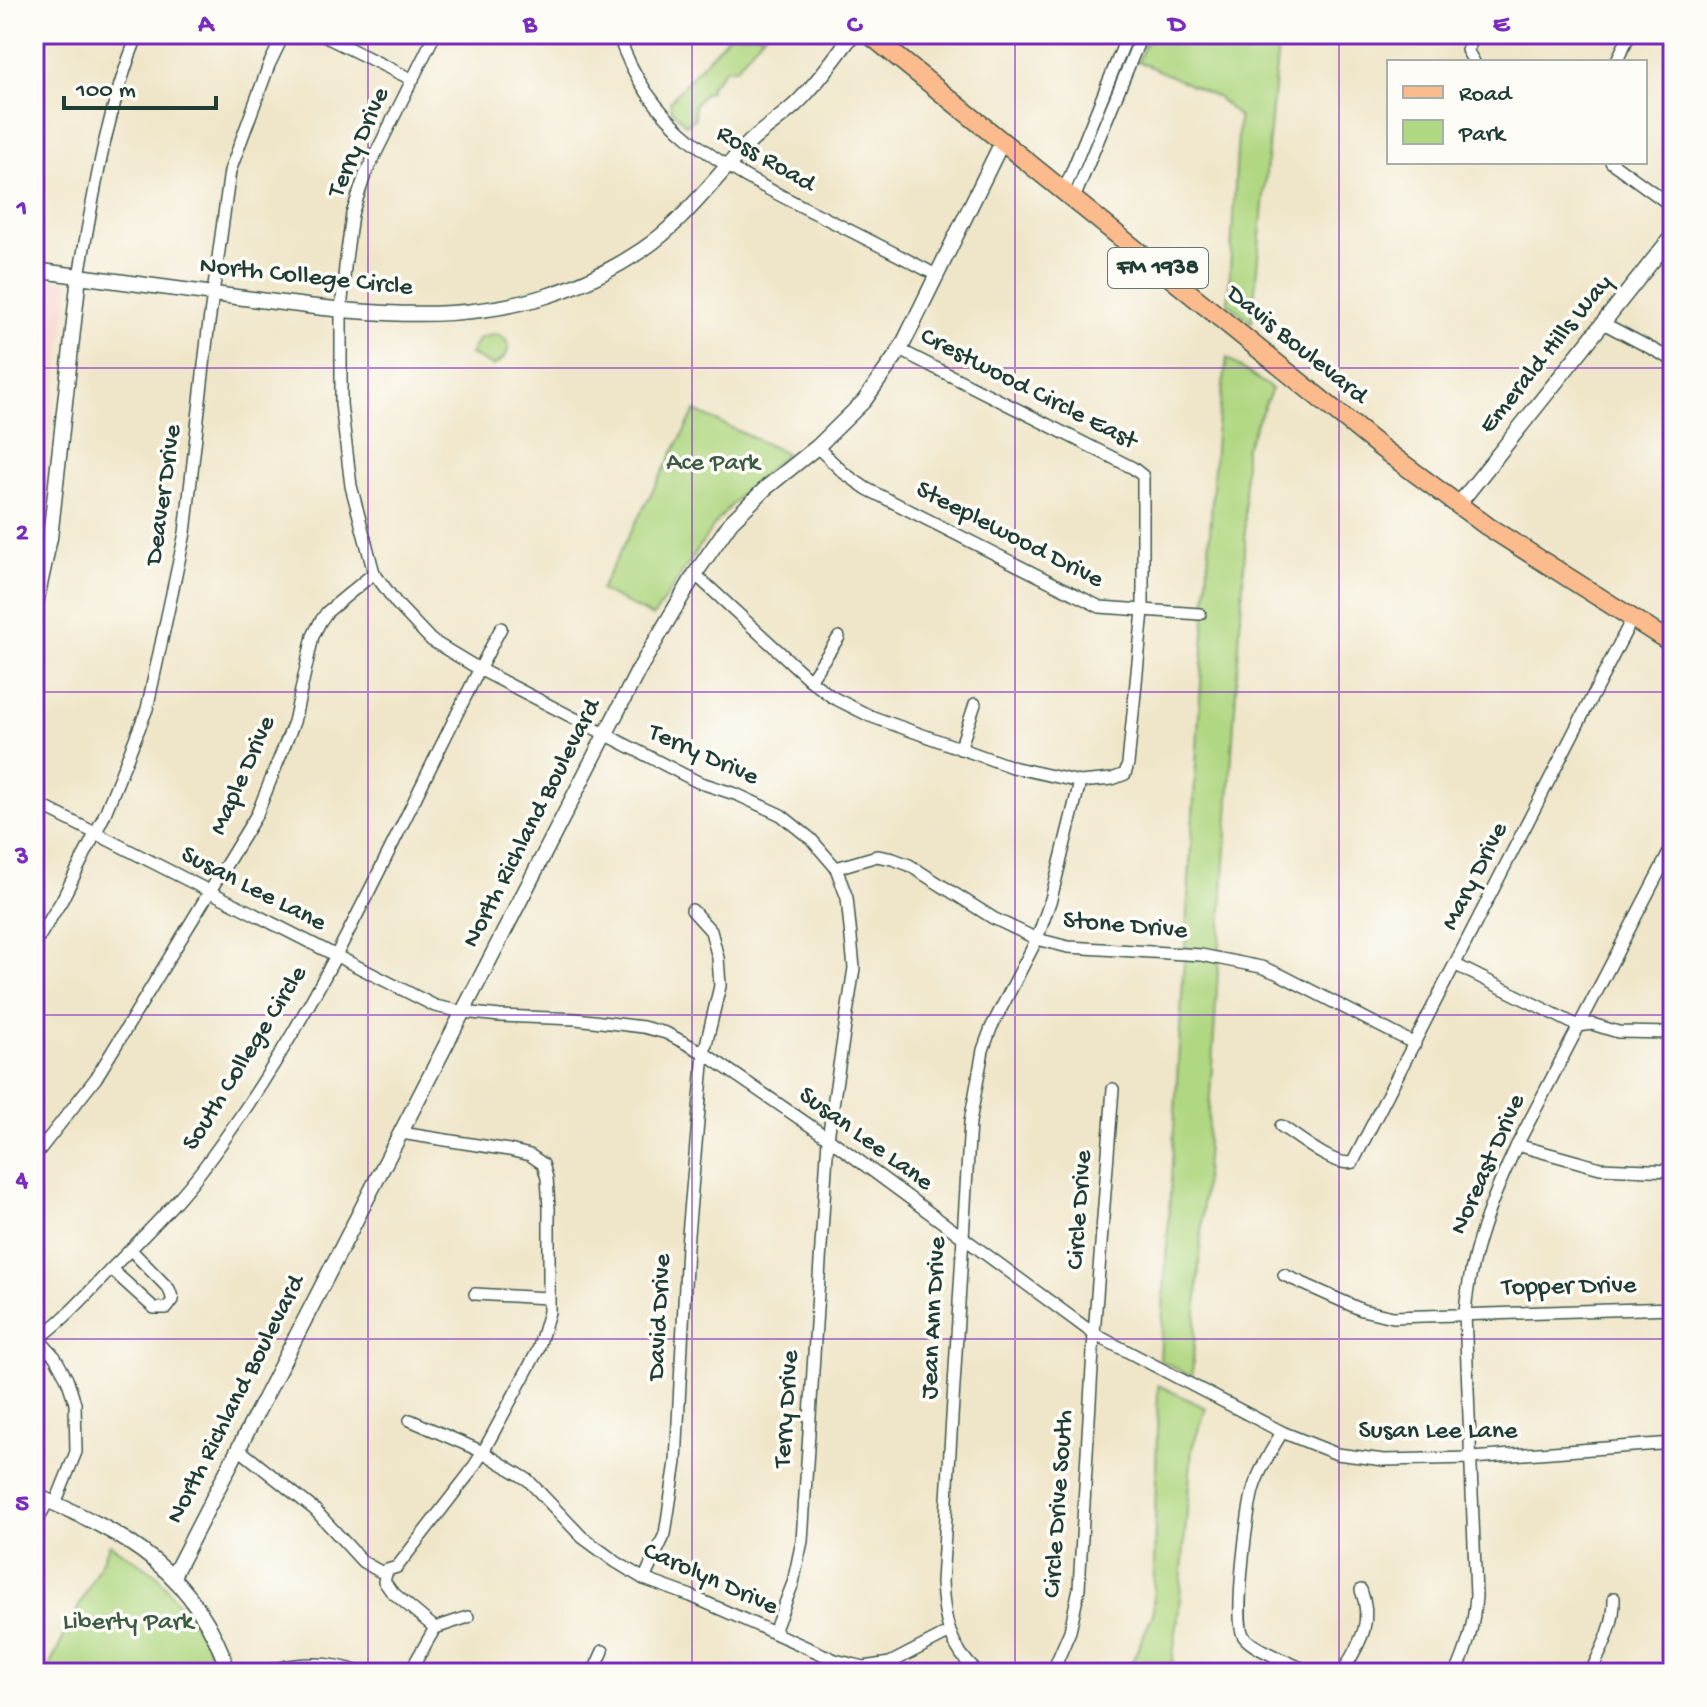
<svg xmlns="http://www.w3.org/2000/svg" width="1707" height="1707" viewBox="0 0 1707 1707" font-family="'Gochi Hand',sans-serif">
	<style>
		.built { fill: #f7d0cb }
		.green { fill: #b0d781; stroke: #688a5a; stroke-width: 2 }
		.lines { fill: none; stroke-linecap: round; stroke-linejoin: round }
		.minor-casing { stroke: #3e564a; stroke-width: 14 }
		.tertiary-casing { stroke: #3e564a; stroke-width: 17 }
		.primary-casing { stroke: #3e564a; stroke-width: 21 }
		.minor { stroke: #fff; stroke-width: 11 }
		.tertiary { stroke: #fff; stroke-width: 14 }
		.primary { stroke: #fbbb8d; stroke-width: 18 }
		.grid { fill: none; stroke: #7b2cbf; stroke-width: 2; stroke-opacity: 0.55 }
		.labels { text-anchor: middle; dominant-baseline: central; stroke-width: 7; stroke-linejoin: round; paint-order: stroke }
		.shield { fill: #fdfcf7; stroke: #62766e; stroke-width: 2 }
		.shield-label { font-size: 24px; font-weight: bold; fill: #1f3d34 }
		.street-label { font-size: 26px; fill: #1f3d34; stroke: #fdfcf7 }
		.park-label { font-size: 26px; fill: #3c5c43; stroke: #fdfcf7 }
		.neatline { fill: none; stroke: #7b2cbf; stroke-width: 3 }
		.grid-label { font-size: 26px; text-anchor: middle; font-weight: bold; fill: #7b2cbf }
	</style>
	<rect width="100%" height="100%" fill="#fdfcf7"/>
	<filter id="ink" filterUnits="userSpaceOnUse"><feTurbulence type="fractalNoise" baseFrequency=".0125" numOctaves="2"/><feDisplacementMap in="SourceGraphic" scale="16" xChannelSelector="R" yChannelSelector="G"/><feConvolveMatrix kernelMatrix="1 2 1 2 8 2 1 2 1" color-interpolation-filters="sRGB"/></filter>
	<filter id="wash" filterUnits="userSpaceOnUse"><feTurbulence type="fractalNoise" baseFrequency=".006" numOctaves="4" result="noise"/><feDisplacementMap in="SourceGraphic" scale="32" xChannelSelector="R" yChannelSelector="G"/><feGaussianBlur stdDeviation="1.8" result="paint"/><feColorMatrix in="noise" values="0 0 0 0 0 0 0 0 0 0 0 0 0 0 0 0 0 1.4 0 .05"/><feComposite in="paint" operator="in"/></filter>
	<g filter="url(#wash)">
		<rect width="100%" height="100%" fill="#efe5c8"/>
		<!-- built -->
		<polygon class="built" points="34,278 70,281 34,560"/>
		<!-- green -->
		<g class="green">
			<polygon points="730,34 764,34 736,68 725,69 709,88 710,92 705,93 694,105 695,118 686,125 671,109 670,101"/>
			<polygon points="1149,34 1279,34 1252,322 1228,303 1239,117 1217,97 1138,61"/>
			<path d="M496,334C517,342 508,359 492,366L470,354L479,338Z"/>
			<polygon points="1227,358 1272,389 1245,449 1245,551 1192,1377 1160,1360 1216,434"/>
			<polygon points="695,411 786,453 742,493 714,525 653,617 600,590"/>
			<polygon points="1158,1385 1206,1408 1192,1448 1179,1609 1171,1671 1175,1673 1127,1673 1153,1614"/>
			<polygon points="110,1544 157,1575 207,1642 213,1673 46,1673"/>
		</g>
	</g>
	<g filter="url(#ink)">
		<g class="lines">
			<defs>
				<g id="minor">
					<polyline points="320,34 413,80"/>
					<polyline points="435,34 365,175 352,214 345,267 341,311 341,404 351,486 374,573 397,604 431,640 479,669 698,782 738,795 781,815 811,839 836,868 847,898 854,968 828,1138 802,1541 793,1583 774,1632"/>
					<path d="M618,34C649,129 722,166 805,208C849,230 893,252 936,275"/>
					<polyline points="1474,62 1467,50 1476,34"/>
					<polyline points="1616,62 1630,34"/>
					<polyline points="1611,162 1673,207"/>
					<polyline points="1063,193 1128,34"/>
					<polyline points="1073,201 1142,34"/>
					<path d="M79,276C94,193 106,112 138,34"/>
					<polyline points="1603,323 1673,360"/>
					<polyline points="817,447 844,473 867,489 1100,607 1200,614"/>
					<polyline points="695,574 810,680 832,697 870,716 1012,767 1080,782 1112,779 1125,774 1128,764 1143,611 1143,476 1133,468 900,350"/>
					<polyline points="810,680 839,637"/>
					<polyline points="960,749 975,704"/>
					<polyline points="34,802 435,1006 463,1012 500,1016 576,1019 643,1027 666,1033 704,1053 828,1138 1094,1334 1282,1432 1337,1454 1384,1460 1472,1458 1673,1443"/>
					<polyline points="836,868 877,856 893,859 909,865 993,918 1037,939 1068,947 1201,955 1261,967 1279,974 1415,1044"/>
					<polyline points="34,945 62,900 104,816 147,709 185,533 208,330 230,171 269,65 284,34"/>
					<polyline points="1456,965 1578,1026 1592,1024 1618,1032 1673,1033"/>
					<path d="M1281,1126C1297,1136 1335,1168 1353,1162L1632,619"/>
					<polyline points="1517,1145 1600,1168 1673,1171"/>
					<polyline points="34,1157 96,1078 257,814 294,722 313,636 320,622 327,612 374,573"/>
					<polyline points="111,1269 154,1308 167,1308 173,1300 169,1289 131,1250"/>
					<polyline points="1284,1275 1362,1310 1393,1317 1673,1308"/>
					<polyline points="475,1294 547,1298"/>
					<polyline points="34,1334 55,1357 67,1379 75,1403 76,1452 55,1504"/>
					<path d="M34,1342C64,1321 88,1293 113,1267C147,1233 182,1198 210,1159C331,996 406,806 501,628"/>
					<polyline points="410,1420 483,1452 528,1480 582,1537 616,1562 644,1579 691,1596 835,1660 864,1667 890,1663 948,1633"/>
					<path d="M1282,1432C1272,1450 1260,1468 1254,1487C1247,1508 1234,1618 1243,1635C1250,1649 1298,1666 1313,1673"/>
					<polyline points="240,1450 315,1510 363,1562 381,1572 397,1567 469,1474 483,1452 538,1350 549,1312 549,1208 547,1178 543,1164 530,1155 509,1150 401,1133"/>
					<polyline points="34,1527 48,1501"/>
					<polyline points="387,1571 384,1581 391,1591 435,1628"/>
					<polyline points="644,1579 665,1534 676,1462 687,1246 704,1053 720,986 718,958 711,931 692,910"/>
					<path d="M260,1673C294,1662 329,1660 362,1673"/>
					<polyline points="409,1673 435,1628 468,1617"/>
					<polyline points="593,1673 603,1651"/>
					<path d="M978,1673C949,1647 944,1619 942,1582L970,1122L983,1050L991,1028L1037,939L1051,899L1080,782"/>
					<polyline points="1052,1673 1070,1631 1079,1588 1094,1334 1113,1089"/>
					<path d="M1342,1673C1359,1644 1374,1624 1361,1590"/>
					<path d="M1456,1673C1468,1648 1474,1623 1476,1596L1465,1313C1470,1252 1491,1200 1517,1145L1673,845"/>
					<path d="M1590,1673C1602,1649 1615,1626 1614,1598"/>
				</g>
				<g id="tertiary">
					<path d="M34,270C104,279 174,288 244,298C387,317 515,335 642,250C684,222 714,178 749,143C765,127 785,116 800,100C820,80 836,56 853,34"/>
					<polyline points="1458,505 1673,235"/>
					<polyline points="34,613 50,538 79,276"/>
					<path d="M34,1495C127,1533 196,1572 229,1673"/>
					<polyline points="173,1576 638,671 695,574 731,522 767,487 817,447 864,401 900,350 1002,142"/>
				</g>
				<polyline id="primary" points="869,34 1380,447 1487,526 1673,644"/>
			</defs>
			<!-- minor casing -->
			<use href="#minor" class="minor-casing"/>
			<!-- tertiary casing -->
			<use href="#tertiary" class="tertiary-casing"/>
			<!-- primary casing -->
			<use href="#primary" class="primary-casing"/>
			<!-- minor -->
			<use href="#minor" class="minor"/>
			<!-- tertiary -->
			<use href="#tertiary" class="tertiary"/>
			<!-- primary -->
			<use href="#primary" class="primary"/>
		</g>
	</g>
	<!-- grid -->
	<path class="grid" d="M368,34V1673M692,34V1673M1015,34V1673M1339,34V1673M34,368H1673M34,692H1673M34,1015H1673M34,1339H1673"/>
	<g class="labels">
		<!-- shield labels -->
		<rect class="shield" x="1108" y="248" width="100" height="40" rx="6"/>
		<g class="shield-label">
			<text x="1158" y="268">FM 1938</text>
		</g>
		<!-- street labels -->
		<g class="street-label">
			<text transform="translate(360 143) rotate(-66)">Terry Drive</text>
			<text transform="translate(765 160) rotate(30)">Ross Road</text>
			<text transform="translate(306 278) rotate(6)">North College Circle</text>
			<text transform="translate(1296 346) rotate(39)">Davis Boulevard</text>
			<text transform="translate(1547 355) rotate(-51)">Emerald Hills Way</text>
			<text transform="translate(1028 390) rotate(27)">Crestwood Circle East</text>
			<text transform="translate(165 495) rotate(-82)">Deaver Drive</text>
			<text transform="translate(1009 536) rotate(27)">Steeplewood Drive</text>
			<text transform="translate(703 756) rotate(24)">Terry Drive</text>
			<text transform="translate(244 776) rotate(-66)">Maple Drive</text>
			<text transform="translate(533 824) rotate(-63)">North Richland Boulevard</text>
			<text transform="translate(1476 877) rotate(-63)">Mary Drive</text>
			<text transform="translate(253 890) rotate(27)">Susan Lee Lane</text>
			<text transform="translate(1125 927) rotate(5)">Stone Drive</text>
			<text transform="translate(246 1059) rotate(-58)">South College Circle</text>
			<text transform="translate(865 1140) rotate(36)">Susan Lee Lane</text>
			<text transform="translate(1489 1165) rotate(-66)">Noreast Drive</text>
			<text transform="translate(1081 1210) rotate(-86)">Circle Drive</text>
			<text transform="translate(1569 1288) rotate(-1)">Topper Drive</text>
			<text transform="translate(661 1317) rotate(-87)">David Drive</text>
			<text transform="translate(935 1318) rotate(-87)">Jean Ann Drive</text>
			<text transform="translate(237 1400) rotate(-63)">North Richland Boulevard</text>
			<text transform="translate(788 1409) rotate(-86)">Terry Drive</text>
			<text x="1438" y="1432">Susan Lee Lane</text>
			<text transform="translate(1060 1504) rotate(-86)">Circle Drive South</text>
			<text transform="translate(710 1580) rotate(24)">Carolyn Drive</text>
		</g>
		<!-- park labels -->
		<g class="park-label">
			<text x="713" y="464">Ace Park</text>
			<text x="128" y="1623">Liberty Park</text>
		</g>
	</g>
	<!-- margin -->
	<rect width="1707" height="1707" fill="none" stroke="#fdfcf7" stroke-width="88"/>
	<!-- legend -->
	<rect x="1387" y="60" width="260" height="104" fill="#fdfcf7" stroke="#a4b0a9" stroke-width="2"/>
	<rect x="1403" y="86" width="40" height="12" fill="#fbbb8d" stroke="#a4b0a9" stroke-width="2"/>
	<text x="1459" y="100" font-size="24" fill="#1f3d34">Road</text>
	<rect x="1403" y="120" width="40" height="24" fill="#b0d781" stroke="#a4b0a9" stroke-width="2"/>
	<text x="1459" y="140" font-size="24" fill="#1f3d34">Park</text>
	<!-- scale -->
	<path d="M64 96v12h152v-12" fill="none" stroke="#1f3d34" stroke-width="4"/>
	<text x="76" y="96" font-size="24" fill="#1f3d34" stroke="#fdfcf7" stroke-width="6" paint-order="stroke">100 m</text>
	<rect x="44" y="44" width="1619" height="1619" class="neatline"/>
	<g class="grid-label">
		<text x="206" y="31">A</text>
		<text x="530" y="31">B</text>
		<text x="854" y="31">C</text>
		<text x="1177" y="31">D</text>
		<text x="1501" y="31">E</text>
		<text x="22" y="215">1</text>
		<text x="22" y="539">2</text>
		<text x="22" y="863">3</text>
		<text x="22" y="1186">4</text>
		<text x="22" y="1510">5</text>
	</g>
</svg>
